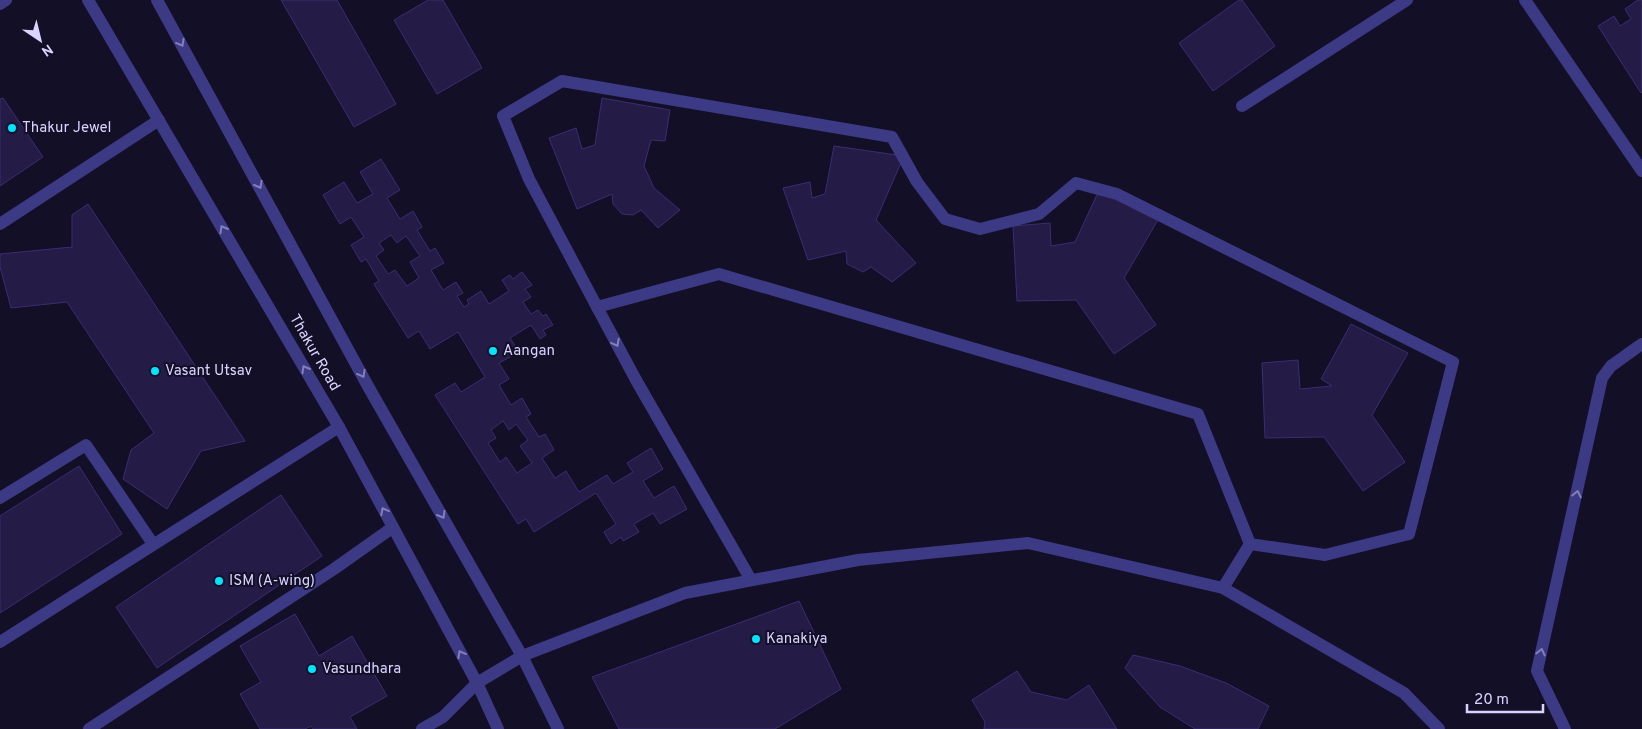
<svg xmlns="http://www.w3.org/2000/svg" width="1642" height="729" viewBox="0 0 1642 729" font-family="Overpass,sans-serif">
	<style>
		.building { fill: #241b47; stroke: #3b2d73; fill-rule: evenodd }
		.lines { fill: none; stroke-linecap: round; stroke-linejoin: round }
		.service { stroke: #3d3a85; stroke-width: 12 }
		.minor { stroke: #3d3a85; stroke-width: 12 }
		.tertiary { stroke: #3d3a85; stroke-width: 12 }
		.oneway { stroke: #837fbc }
		.poi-dot { fill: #00e5ff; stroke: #130f26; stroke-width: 2 }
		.labels { text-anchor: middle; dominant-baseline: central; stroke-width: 4; stroke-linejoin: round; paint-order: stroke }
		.poi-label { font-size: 15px; fill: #d9d4ff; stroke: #130f26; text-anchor: start }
		.street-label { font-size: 15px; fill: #d9d4ff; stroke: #130f26 }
	</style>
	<rect width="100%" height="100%" fill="#130f26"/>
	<!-- building -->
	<g class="building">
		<polygon points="281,0 337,0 396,104 354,127"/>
		<polygon points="428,0 443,0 482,68 437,94 394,20"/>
		<polygon points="1239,0 1242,0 1275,46 1213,91 1179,43"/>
		<polygon points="1638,0 1642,0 1642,92 1641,93 1598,26 1614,16 1620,26 1631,19 1625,9"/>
		<polygon points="3,98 43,157 0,186 0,99"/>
		<polygon points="602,98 670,110 665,141 651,140 644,166 654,188 680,210 658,228 641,210 633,215 622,214 613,204 612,194 577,209 549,138 576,128 582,149 595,145"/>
		<polygon points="834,146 904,156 876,220 916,263 892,282 871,267 863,272 847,264 846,251 808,260 783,188 810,182 812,198 825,194"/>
		<path d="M381,159L400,190L387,198L400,219L413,211L422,227L417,230L430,251L435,248L444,263L431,270L443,290L456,282L463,293L457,296L464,307L469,304L467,300L481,291L489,304L509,291L502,280L510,275L513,279L522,272L532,285L525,289L531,297L523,302L531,314L538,310L543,316L546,314L553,325L543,330L546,335L540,339L531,325L510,338L519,352L499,363L509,379L499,385L511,405L522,398L531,414L526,417L539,437L545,434L554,450L542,458L555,478L566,471L579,492L607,475L613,484L633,472L627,463L651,448L663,469L643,481L654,498L674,486L687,509L660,524L653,513L634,524L639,532L623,541L621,537L611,544L604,532L616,524L596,493L534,532L526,519L518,524L435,395L455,383L461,392L485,377L458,332L430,349L419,331L408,338L374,284L379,281L366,259L361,262L351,245L364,237L351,217L340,224L323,195L344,182L357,203L373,194L360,172ZM391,235L397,243L406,236L420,256L410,262L419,278L407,286L395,270L388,274L376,256L384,250L379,243ZM503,421L509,430L516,424L528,440L520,446L532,463L517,473L506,457L500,462L488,443L496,438L491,430Z"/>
		<polygon points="1101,186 1162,213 1124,278 1156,325 1114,354 1076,300 1017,301 1013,226 1050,223 1051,246 1075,242"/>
		<polygon points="88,204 245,441 201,451 167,509 123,479 131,450 154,433 67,302 11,308 0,267 0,254 72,247 72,215"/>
		<polygon points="1351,324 1408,353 1372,415 1405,462 1363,491 1324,437 1265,438 1262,363 1298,360 1300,389 1332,386 1321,379"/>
		<polygon points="79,466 122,534 0,613 0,516"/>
		<polygon points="281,495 322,556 157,668 116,607"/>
		<polygon points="799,601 841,689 775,729 619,729 592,677"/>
		<polygon points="295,614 319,656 352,636 387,696 350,717 357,729 313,729 311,726 305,729 260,729 240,694 261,682 240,646"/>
		<polygon points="1133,655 1180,666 1226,683 1269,706 1258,729 1195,729 1160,707 1125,668"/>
		<polygon points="1017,671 1031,692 1067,700 1089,685 1117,729 984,729 985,722 972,700"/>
	</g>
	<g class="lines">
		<!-- service -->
		<g class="service">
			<polyline points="0,4 6,0"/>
			<polygon points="562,81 892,137 917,182 945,219 980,229 1039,214 1076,183 1117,194 1453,362 1409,534 1325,555 1250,544 1198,414 719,274 597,307 529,179 503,116"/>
			<polyline points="0,224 159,120"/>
			<polyline points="636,380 751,580"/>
			<polyline points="0,498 86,445 153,544"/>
			<polyline points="1223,588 1250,544"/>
			<polyline points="0,642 339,427"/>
			<polyline points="89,729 334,569 392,528"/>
			<polyline points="422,729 443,717 477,683"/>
		</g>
		<!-- minor -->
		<g class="minor">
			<polyline points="1525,0 1642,171"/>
			<polyline points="1242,106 1407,0"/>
			<polyline points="597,307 636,380"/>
			<polyline points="477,683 522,656 685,593 858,560 1028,543 1223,588 1404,693 1439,729"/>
			<polyline points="1565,729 1537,671 1602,378 1611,366 1642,344"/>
		</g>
		<!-- tertiary -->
		<g class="tertiary">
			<polyline points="88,0 339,427 477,683 498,729"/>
			<polyline points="157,0 369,388 522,656 558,729"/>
		</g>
	</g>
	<!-- one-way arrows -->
	<defs><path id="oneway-chevron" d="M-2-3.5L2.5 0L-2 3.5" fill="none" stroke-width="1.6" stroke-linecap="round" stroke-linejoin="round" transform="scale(1.25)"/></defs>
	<g class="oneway">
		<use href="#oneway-chevron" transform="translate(181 43) rotate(61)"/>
		<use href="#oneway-chevron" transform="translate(259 185) rotate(61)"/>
		<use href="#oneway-chevron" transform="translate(223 229) rotate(-120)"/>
		<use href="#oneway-chevron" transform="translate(616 343) rotate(62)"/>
		<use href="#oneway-chevron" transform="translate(305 369) rotate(-120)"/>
		<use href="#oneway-chevron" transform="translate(362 374) rotate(61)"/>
		<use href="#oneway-chevron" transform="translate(1577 494) rotate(-78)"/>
		<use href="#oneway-chevron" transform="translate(384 511) rotate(-118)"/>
		<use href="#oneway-chevron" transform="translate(442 515) rotate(60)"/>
		<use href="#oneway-chevron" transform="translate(1541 652) rotate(-77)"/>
		<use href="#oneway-chevron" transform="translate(461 654) rotate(-119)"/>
	</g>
	<!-- markers -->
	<g class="poi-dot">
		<circle cx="12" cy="128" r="5"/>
		<circle cx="493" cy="351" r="5"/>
		<circle cx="155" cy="371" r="5"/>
		<circle cx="219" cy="581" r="5"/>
		<circle cx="756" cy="639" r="5"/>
		<circle cx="312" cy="669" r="5"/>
	</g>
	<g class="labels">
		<!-- poi labels -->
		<g class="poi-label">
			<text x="22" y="128">Thakur Jewel</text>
			<text x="503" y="351">Aangan</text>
			<text x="165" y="371">Vasant Utsav</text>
			<text x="229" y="581">ISM (A-wing)</text>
			<text x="766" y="639">Kanakiya</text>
			<text x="322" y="669">Vasundhara</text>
		</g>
		<!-- street labels -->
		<g class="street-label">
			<text transform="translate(314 353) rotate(60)">Thakur Road</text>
		</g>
	</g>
	<!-- north arrow -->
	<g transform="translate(40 40) rotate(145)" stroke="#130f26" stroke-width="4" paint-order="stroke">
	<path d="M0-4L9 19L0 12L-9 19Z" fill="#d9d4ff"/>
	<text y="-8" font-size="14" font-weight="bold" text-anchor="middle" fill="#d9d4ff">N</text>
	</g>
	<!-- scale -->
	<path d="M1467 704v8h76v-8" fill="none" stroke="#d9d4ff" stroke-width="2.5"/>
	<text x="1474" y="704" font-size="15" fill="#d9d4ff" stroke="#130f26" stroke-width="4" paint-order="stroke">20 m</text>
</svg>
